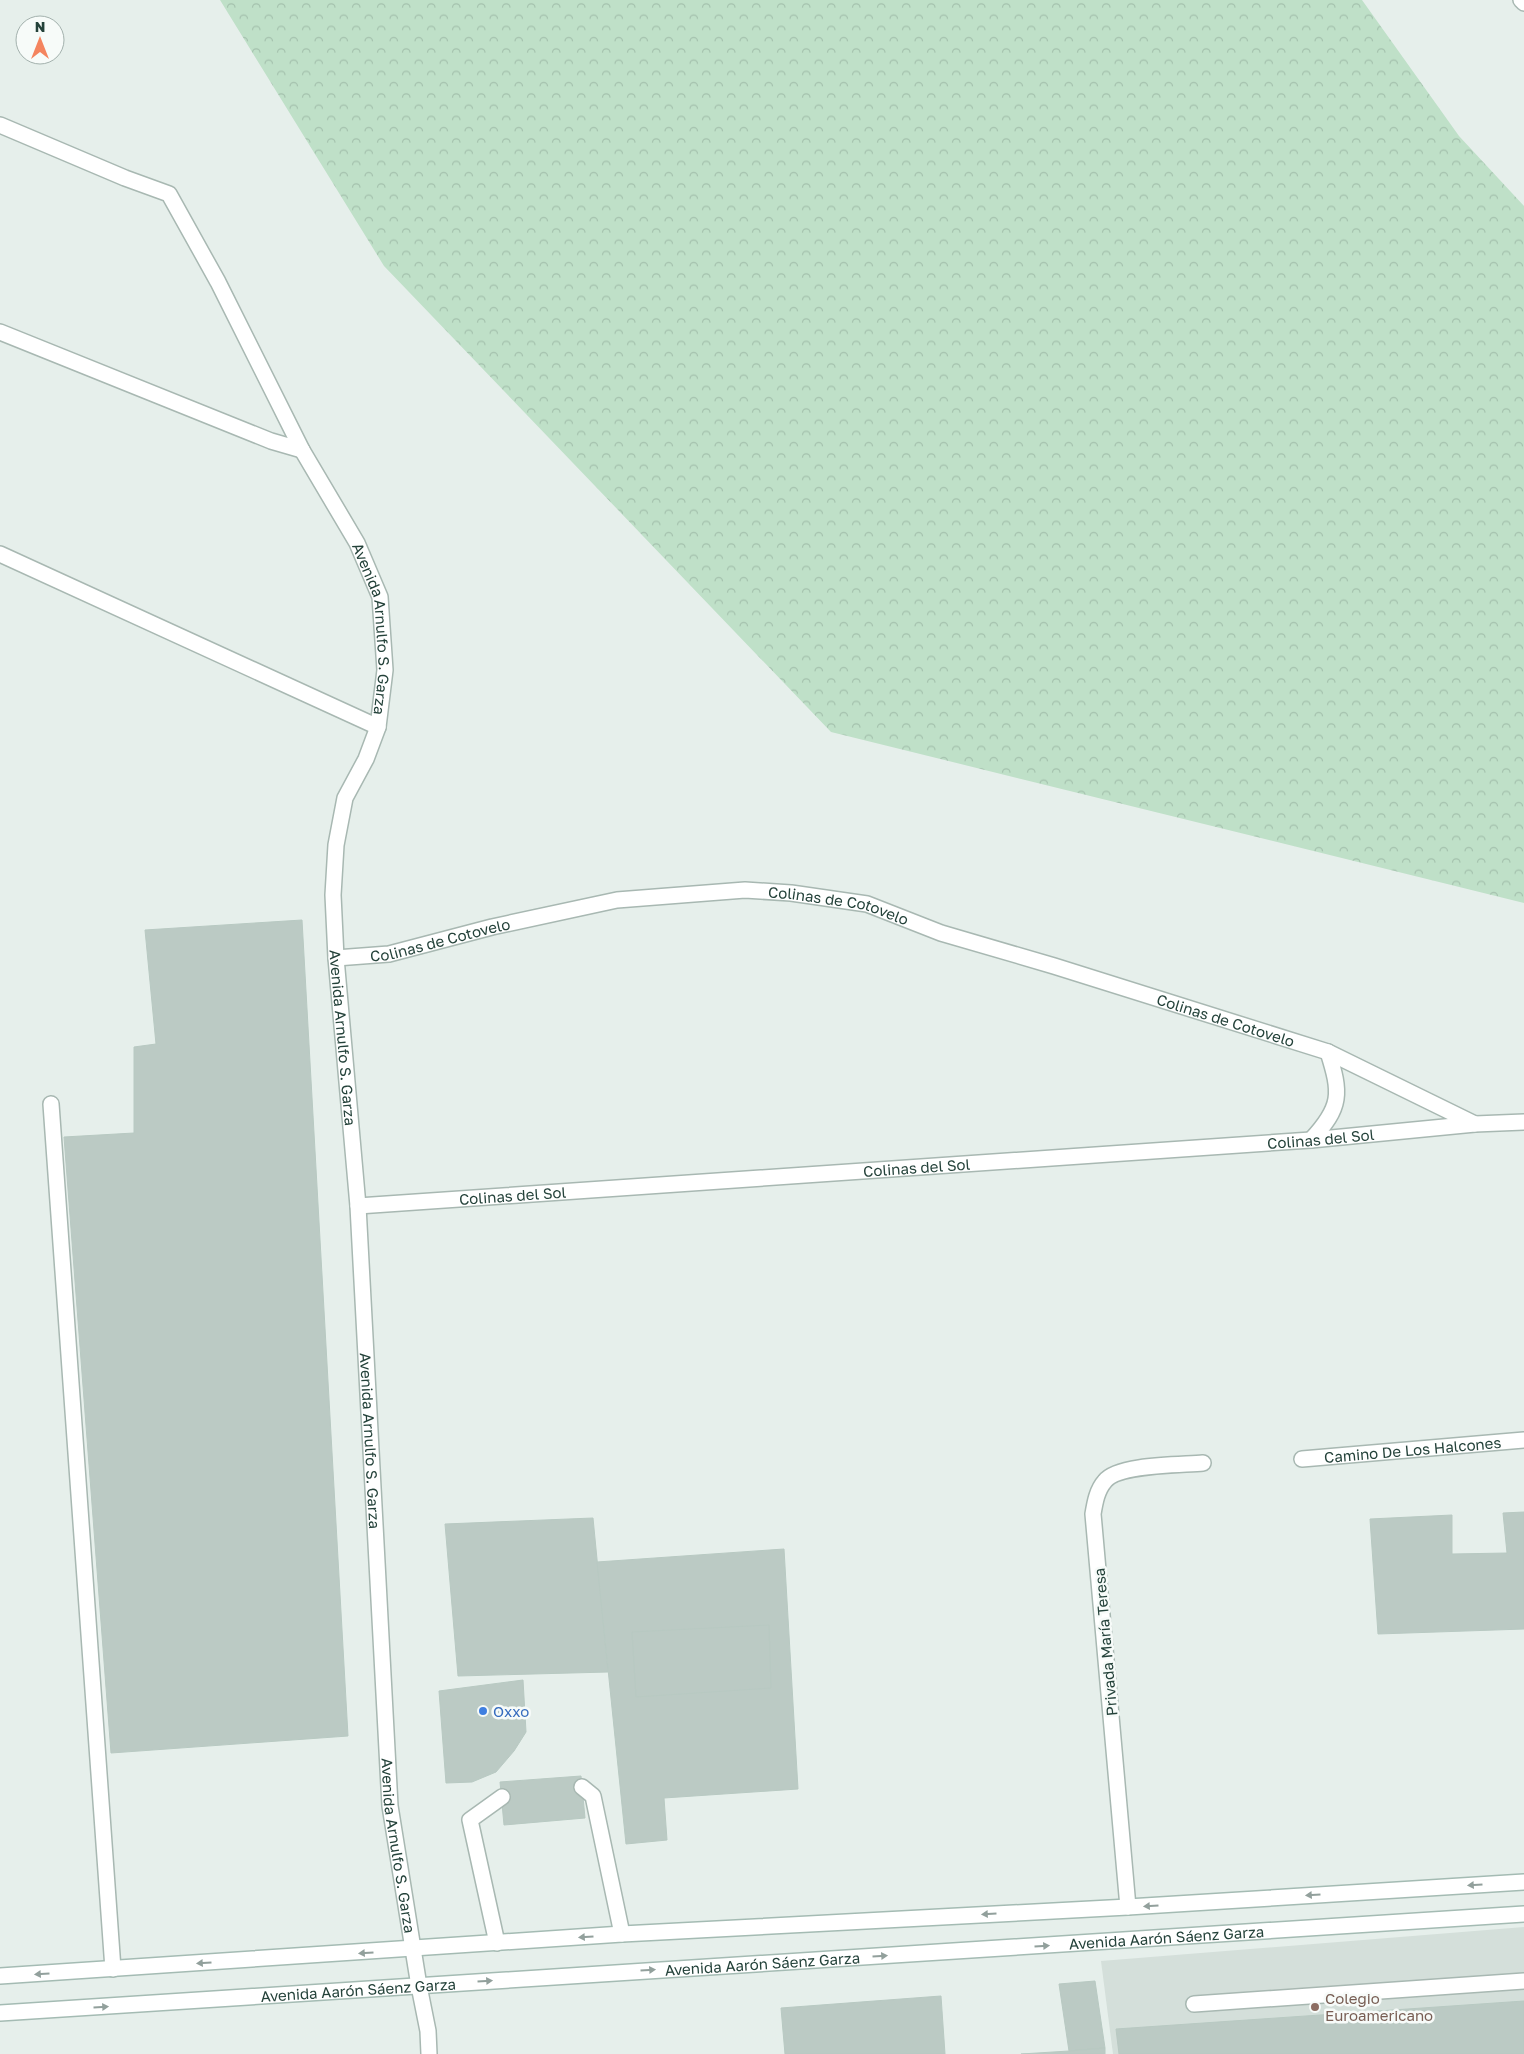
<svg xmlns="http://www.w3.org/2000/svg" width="1524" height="2054" viewBox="0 0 1524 2054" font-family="'Golos Text',sans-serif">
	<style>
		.built { fill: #d4dfda }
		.park { fill: url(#park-crowns) }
		.building { fill: #bbcac4; stroke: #b8c9c2 }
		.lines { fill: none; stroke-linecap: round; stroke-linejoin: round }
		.lane-casing { stroke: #a8b8b2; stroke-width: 18 }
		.street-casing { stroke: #a8b8b2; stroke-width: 18 }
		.secondary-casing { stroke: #a4bbb3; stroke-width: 18 }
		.lane { stroke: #fff; stroke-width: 15 }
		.street { stroke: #fff; stroke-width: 15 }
		.secondary { stroke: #fff; stroke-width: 15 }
		.oneway { fill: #92a09c }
		.shop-dot { fill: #3f7fe0; stroke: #f7fbf9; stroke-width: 2 }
		.education-dot { fill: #8d6e63; stroke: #f7fbf9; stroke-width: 2 }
		.labels { text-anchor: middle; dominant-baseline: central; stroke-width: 5; stroke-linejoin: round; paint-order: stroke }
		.street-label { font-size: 15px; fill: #24423a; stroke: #f7fbf9 }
		.shop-label { font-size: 15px; fill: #366cbe; stroke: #f7fbf9; text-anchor: start }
		.education-label { font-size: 15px; fill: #785e54; stroke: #f7fbf9; text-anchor: start }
	</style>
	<defs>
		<pattern id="park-crowns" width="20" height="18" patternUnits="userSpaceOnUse" patternTransform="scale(1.25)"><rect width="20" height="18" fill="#bfe0c8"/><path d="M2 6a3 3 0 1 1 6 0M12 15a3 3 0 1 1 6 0" fill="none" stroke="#a4c1ad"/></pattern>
	</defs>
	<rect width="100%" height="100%" fill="#e6efeb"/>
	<!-- built -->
	<polygon class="built" points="1524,1927 1524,2054 1113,2054 1101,1961"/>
	<!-- park -->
	<polygon class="park" points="220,0 1362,0 1459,136 1524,206 1524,903 831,732 384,266"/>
	<!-- building -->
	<g class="building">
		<polygon points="302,920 348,1736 111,1753 64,1137 134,1133 134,1047 156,1044 145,930"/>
		<polygon points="1524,1512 1524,1629 1378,1634 1370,1519 1452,1515 1452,1554 1507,1553 1503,1513"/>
		<polygon points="593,1518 608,1672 458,1676 445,1524"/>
		<polygon points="784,1549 798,1789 664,1798 667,1840 626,1844 597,1562"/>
		<polygon points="769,1625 771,1688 636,1697 632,1632"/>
		<polygon points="523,1680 526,1732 514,1751 496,1772 472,1782 446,1783 439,1691"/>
		<polygon points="581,1776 585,1818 504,1825 500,1782"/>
		<polygon points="1095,1981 1105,2048 1069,2051 1059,1984"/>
		<polygon points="941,1996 945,2054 785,2054 781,2008"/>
		<polygon points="1524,2001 1524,2054 1119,2054 1116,2029"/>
		<polygon points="1105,2048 1105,2054 1021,2054 1069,2051"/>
	</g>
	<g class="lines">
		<defs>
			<g id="lane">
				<polyline points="51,1104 113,1969"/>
				<polyline points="582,1787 593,1796 622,1934"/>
				<polyline points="497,1943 470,1820 502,1797"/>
				<polyline points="419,1986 428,2031 429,2054"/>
				<polyline points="1194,2004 1524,1981"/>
			</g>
			<g id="street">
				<polyline points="1521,0 1524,3"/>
				<path id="s1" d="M0,125L125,178L169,194L218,282L302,450L357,543L380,597L385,670L378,727L366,759L345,798L336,845L333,895L336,958L358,1206L390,1806L419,1986"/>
				<polyline points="0,332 271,441 302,450"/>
				<polyline points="0,554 378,727"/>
				<path id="s2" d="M336,958L389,954L492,927L617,900L745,890L791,893L867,904L941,933L1054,966L1328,1052L1475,1124"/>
				<path d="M1311,1140C1342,1107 1341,1093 1328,1052"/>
				<path id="s3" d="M358,1206L1311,1140L1475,1124L1524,1122"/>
				<path id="s4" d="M1302,1459L1524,1440"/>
				<path d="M1128,1907L1093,1514C1095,1502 1097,1490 1105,1481C1118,1464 1182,1465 1203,1463"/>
			</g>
			<g id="secondary">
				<polyline points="0,1976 622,1934 1128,1907 1524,1882"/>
				<path id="s5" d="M0,2013L1524,1914"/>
			</g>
		</defs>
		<!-- lane casing -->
		<use href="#lane" class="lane-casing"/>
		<!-- street casing -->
		<use href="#street" class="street-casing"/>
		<!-- secondary casing -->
		<use href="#secondary" class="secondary-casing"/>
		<!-- lane -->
		<use href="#lane" class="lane"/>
		<!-- street -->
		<use href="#street" class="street"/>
		<!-- secondary -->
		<use href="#secondary" class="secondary"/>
	</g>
	<!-- one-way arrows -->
	<defs><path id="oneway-solid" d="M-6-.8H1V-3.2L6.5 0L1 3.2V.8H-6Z" transform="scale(1.25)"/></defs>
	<g class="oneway">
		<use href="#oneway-solid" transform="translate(1475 1885) rotate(176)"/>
		<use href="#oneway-solid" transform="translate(1313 1895) rotate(176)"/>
		<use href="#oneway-solid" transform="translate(1151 1906) rotate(176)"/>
		<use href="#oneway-solid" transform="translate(989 1914) rotate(177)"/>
		<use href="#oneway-solid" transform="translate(586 1937) rotate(176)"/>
		<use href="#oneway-solid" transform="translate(1042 1946) rotate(-4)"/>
		<use href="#oneway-solid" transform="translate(366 1953) rotate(176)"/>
		<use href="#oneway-solid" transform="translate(880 1956) rotate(-4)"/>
		<use href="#oneway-solid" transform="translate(204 1963) rotate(176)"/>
		<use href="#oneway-solid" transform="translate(648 1970) rotate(-4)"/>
		<use href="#oneway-solid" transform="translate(42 1974) rotate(176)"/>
		<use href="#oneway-solid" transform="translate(485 1981) rotate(-4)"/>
		<use href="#oneway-solid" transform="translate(101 2007) rotate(-3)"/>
	</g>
	<!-- markers -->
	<circle class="shop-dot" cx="483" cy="1711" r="5"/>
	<circle class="education-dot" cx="1315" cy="2007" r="5"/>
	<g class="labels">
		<!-- street labels -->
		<g class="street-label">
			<text stroke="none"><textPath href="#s1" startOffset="668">Avenida Arnulfo S. Garza</textPath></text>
			<text stroke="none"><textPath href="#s2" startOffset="511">Colinas de Cotovelo</textPath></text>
			<text stroke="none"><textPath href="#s2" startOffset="106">Colinas de Cotovelo</textPath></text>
			<text stroke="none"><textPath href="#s2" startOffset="916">Colinas de Cotovelo</textPath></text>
			<text stroke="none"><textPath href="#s1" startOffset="1088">Avenida Arnulfo S. Garza</textPath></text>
			<text stroke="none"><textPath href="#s3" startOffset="965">Colinas del Sol</textPath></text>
			<text stroke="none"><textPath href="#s3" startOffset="560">Colinas del Sol</textPath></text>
			<text stroke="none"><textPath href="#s3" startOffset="155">Colinas del Sol</textPath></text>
			<text stroke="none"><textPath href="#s1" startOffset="1492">Avenida Arnulfo S. Garza</textPath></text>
			<text stroke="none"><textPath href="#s4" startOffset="111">Camino De Los Halcones</textPath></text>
			<text transform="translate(1105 1642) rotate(-95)">Privada María Teresa</text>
			<text stroke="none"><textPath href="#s1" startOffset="1898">Avenida Arnulfo S. Garza</textPath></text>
			<text stroke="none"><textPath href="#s5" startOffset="1169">Avenida Aarón Sáenz Garza</textPath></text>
			<text stroke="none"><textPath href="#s5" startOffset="764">Avenida Aarón Sáenz Garza</textPath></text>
			<text stroke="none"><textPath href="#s5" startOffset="359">Avenida Aarón Sáenz Garza</textPath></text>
		</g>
		<!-- shop labels -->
		<g class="shop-label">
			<text x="493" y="1711">Oxxo</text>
		</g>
		<!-- education labels -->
		<g class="education-label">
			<text x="1325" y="1998">Colegio<tspan x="1325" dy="17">Euroamericano</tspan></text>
		</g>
	</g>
	<!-- north arrow -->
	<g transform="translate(40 40)"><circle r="24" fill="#f7fbf9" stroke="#a3b1ad"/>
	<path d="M0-4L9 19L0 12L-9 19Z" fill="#f4845f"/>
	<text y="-8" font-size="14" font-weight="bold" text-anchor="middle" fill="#24423a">N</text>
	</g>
</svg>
